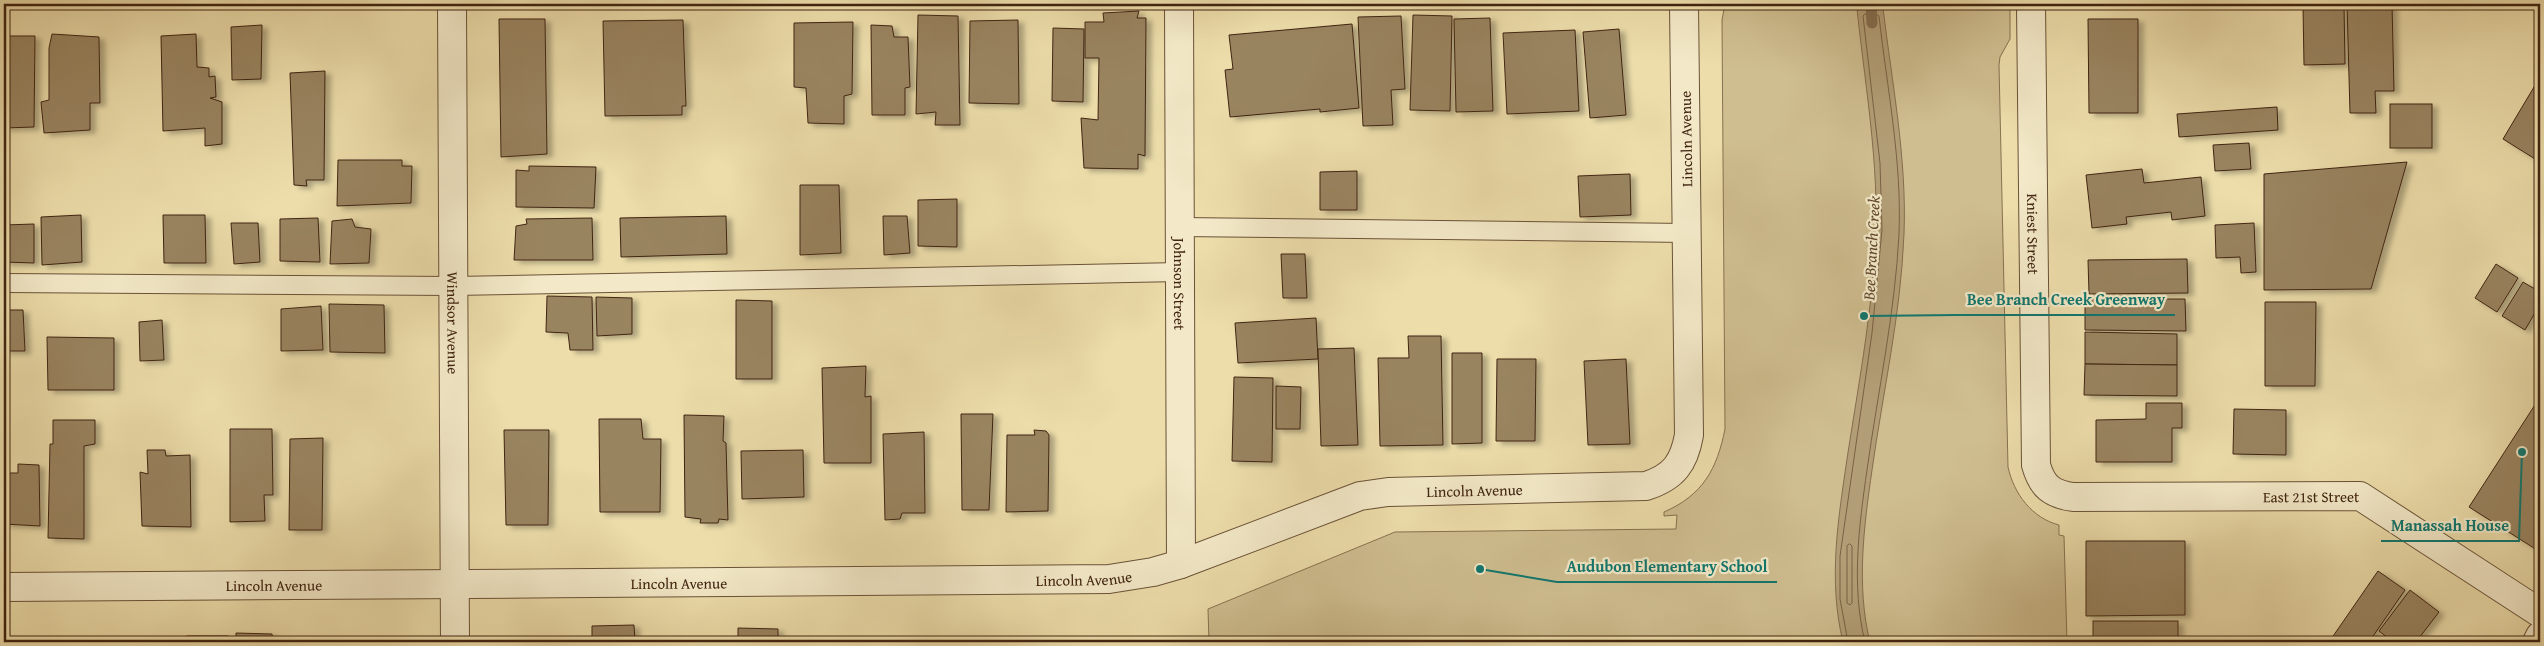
<svg xmlns="http://www.w3.org/2000/svg" width="2544" height="646" viewBox="0 0 2544 646" font-family="'Gentium Book Plus',serif">
	<style>
		.green { fill: #cfbe90; stroke: #887150 }
		.water { fill: #b29e76; stroke: #846d4e }
		.lines { fill: none; stroke-linecap: round; stroke-linejoin: round }
		.shore { stroke: #796144; stroke-width: 1 }
		.stream { stroke: #846d4e; stroke-width: 11 }
		.building { fill: #998461; stroke: #402411; filter: url(#shadow) }
		.service-casing { stroke: #6b5237; stroke-width: 20 }
		.minor-casing { stroke: #6b5237; stroke-width: 30 }
		.tertiary-casing { stroke: #6b5237; stroke-width: 30 }
		.service { stroke: #f3e9c8; stroke-width: 18 }
		.minor { stroke: #f3e9c8; stroke-width: 28 }
		.tertiary { stroke: #f3e9c8; stroke-width: 28 }
		.labels { text-anchor: middle; dominant-baseline: central; stroke-width: 4.5; stroke-linejoin: round; paint-order: stroke }
		.street-label { font-size: 15px; fill: #402411; stroke: #f3e9c8 }
		.water-label { font-size: 16px; font-style: italic; fill: #62492f; stroke: #f3e9c8 }
		.leader { fill: none; stroke: #0f766e; stroke-width: 2 }
		.callout-dot { fill: #0f766e; stroke: #f3e9c8; stroke-width: 2 }
		.callout-label { font-size: 16px; text-anchor: middle; font-weight: bold; fill: #0f766e; stroke: #f3e9c8; stroke-width: 4.5; stroke-linejoin: round; paint-order: stroke }
	</style>
	<defs>
		<filter id="shadow"><feDropShadow dx="5.5" dy="3" stdDeviation="2.5" flood-color="#0004"/></filter>
	</defs>
	<rect width="100%" height="100%" fill="#ecddaa"/>
	<filter id="stains"><feTurbulence type="fractalNoise" baseFrequency=".004" numOctaves="4"/><feColorMatrix values="0 0 0 0 .2 0 0 0 0 .09 0 0 0 0 .02 0 0 0 .5 -.17"/></filter>
	<radialGradient id="worn" r=".72"><stop offset=".6" stop-color="#630" stop-opacity="0"/><stop offset="1" stop-color="#630" stop-opacity=".3"/></radialGradient>
	<!-- green -->
	<path class="green" d="M1725,4H2010V39L2000,57L1999,65L2008,467C2014,494 2032,518 2059,525V535L2064,536L2067,642H1209L1208,609L1395,532L1676,529L1677,515L1664,516V512C1703,495 1717,469 1725,429L1722,20Z"/>
	<!-- water -->
	<path class="water" d="M1883,8C1892,83 1907,159 1904,234C1901,313 1883,392 1872,470C1864,526 1856,586 1870,642H1843C1828,580 1838,521 1847,459C1857,394 1869,330 1874,264C1882,179 1866,94 1857,9Z"/>
	<g class="lines">
		<!-- shore -->
		<g class="shore">
			<polygon points="1850,544 1852,546 1852,603 1850,605 1847,603 1847,546"/>
			<path d="M1848,642L1840,599V556L1872,333L1882,230L1880,163L1863,16L1865,14H1876L1879,16C1887,88 1902,161 1899,234C1895,313 1878,391 1867,470C1859,526 1851,586 1865,642"/>
		</g>
		<!-- stream -->
		<polyline class="stream" points="1871,4 1872,23"/>
	</g>
	<!-- building -->
	<g class="building">
		<polygon points="2347,4 2392,4 2394,91 2375,91 2376,113 2350,113"/>
		<polygon points="2344,5 2345,64 2304,65 2303,6"/>
		<polygon points="1139,11 1137,18 1146,18 1145,156 1138,154 1138,169 1084,168 1081,118 1098,120 1099,58 1085,58 1085,22 1104,22 1103,13"/>
		<polygon points="918,15 958,16 960,125 935,125 936,112 916,114"/>
		<polygon points="1413,15 1452,16 1450,111 1410,110"/>
		<polygon points="1401,16 1405,89 1391,90 1393,125 1363,126 1358,17"/>
		<polygon points="1490,18 1493,111 1456,112 1454,19"/>
		<polygon points="499,19 545,19 547,154 501,157"/>
		<polygon points="2088,19 2138,19 2138,113 2089,113"/>
		<polygon points="683,20 686,106 682,106 682,115 605,116 603,21"/>
		<polygon points="1018,20 1019,104 969,103 970,21"/>
		<polygon points="853,22 852,94 844,96 844,124 808,123 806,88 794,87 794,23"/>
		<polygon points="1352,24 1359,108 1320,112 1320,109 1230,117 1225,70 1233,69 1229,35"/>
		<polygon points="262,25 261,79 232,80 231,27"/>
		<polygon points="871,25 892,26 894,37 908,37 910,87 905,88 905,115 872,115"/>
		<polygon points="1053,28 1084,29 1083,102 1052,101"/>
		<polygon points="1619,29 1626,115 1590,118 1583,32"/>
		<polygon points="1575,30 1579,111 1507,114 1503,33"/>
		<polygon points="52,34 99,37 100,103 90,103 90,130 44,133 41,102 49,100 49,48"/>
		<polygon points="196,34 197,67 209,68 209,77 215,76 216,97 210,98 222,102 222,144 205,146 205,128 163,131 161,36"/>
		<polygon points="4,36 35,36 34,127 4,128"/>
		<polygon points="325,71 324,180 306,180 307,186 294,185 290,73"/>
		<polygon points="2540,77 2540,162 2503,139"/>
		<rect x="2390" y="104" width="42" height="44"/>
		<polygon points="2277,107 2278,130 2179,137 2177,114"/>
		<polygon points="2249,143 2251,169 2215,171 2213,145"/>
		<polygon points="338,160 402,160 402,166 412,166 411,203 337,206"/>
		<polygon points="2407,162 2371,289 2264,290 2264,174"/>
		<polygon points="529,166 596,167 594,208 516,207 516,170 529,171"/>
		<polygon points="2142,169 2144,183 2201,177 2205,216 2172,220 2171,212 2126,217 2127,224 2092,228 2086,175"/>
		<polygon points="1357,171 1357,210 1320,210 1320,172"/>
		<polygon points="1630,174 1631,215 1580,217 1578,176"/>
		<polygon points="800,185 839,185 841,253 800,255"/>
		<polygon points="957,199 957,247 918,246 918,200"/>
		<polygon points="81,215 82,262 42,265 41,217"/>
		<polygon points="163,215 205,215 206,263 164,263"/>
		<polygon points="726,216 727,254 621,257 620,218"/>
		<polygon points="883,216 907,216 910,253 884,255"/>
		<polygon points="318,218 320,262 280,261 280,219"/>
		<polygon points="592,218 593,260 514,260 516,226 527,224 526,219"/>
		<polygon points="352,219 355,227 371,229 369,263 330,264 332,221"/>
		<polygon points="231,223 258,223 260,262 234,264"/>
		<polygon points="2254,223 2256,272 2241,273 2240,257 2216,258 2215,225"/>
		<polygon points="34,224 34,263 4,262 4,225"/>
		<polygon points="1281,254 1305,254 1307,298 1283,298"/>
		<polygon points="2187,259 2188,293 2089,294 2088,260"/>
		<polygon points="2496,264 2518,278 2497,312 2475,298"/>
		<polygon points="2523,282 2540,292 2540,304 2525,330 2502,316"/>
		<polygon points="547,296 592,297 593,350 570,350 568,333 546,332"/>
		<polygon points="596,297 632,298 632,334 597,336"/>
		<polygon points="2085,299 2185,299 2186,331 2085,330"/>
		<polygon points="736,300 772,301 772,379 736,379"/>
		<polygon points="2265,302 2316,302 2315,386 2265,386"/>
		<polygon points="329,304 384,305 385,353 330,352"/>
		<polygon points="321,306 323,350 281,351 281,309"/>
		<polygon points="4,310 23,310 25,351 4,351"/>
		<polygon points="1316,318 1318,359 1238,363 1235,323"/>
		<polygon points="162,320 164,360 140,361 139,322"/>
		<polygon points="2085,332 2177,334 2177,365 2085,364"/>
		<polygon points="1408,336 1441,336 1443,445 1380,446 1378,358 1409,358"/>
		<polygon points="47,337 114,338 114,390 48,390"/>
		<polygon points="1354,348 1358,445 1321,446 1318,349"/>
		<polygon points="1452,353 1482,353 1482,443 1452,444"/>
		<polygon points="1497,359 1536,359 1535,441 1496,441"/>
		<polygon points="1626,359 1630,444 1588,445 1584,361"/>
		<polygon points="2085,364 2177,365 2177,396 2084,395"/>
		<polygon points="866,366 865,397 871,396 871,463 824,463 822,368"/>
		<polygon points="1234,377 1273,378 1272,462 1232,461"/>
		<polygon points="1276,386 1301,387 1300,429 1276,429"/>
		<polygon points="2540,397 2540,545 2537,550 2469,507"/>
		<polygon points="2146,403 2182,403 2182,428 2172,428 2172,462 2096,462 2096,420 2146,419"/>
		<polygon points="2234,409 2286,410 2286,455 2233,454"/>
		<polygon points="961,414 993,414 989,510 962,510"/>
		<polygon points="684,415 724,416 723,441 726,443 728,520 719,519 718,523 700,523 701,519 685,517"/>
		<polygon points="599,419 641,419 643,439 661,439 660,512 600,512"/>
		<polygon points="53,420 95,420 95,444 84,446 84,539 48,538 50,444 53,444"/>
		<polygon points="230,429 272,429 273,495 264,495 265,521 230,522"/>
		<polygon points="504,430 549,430 548,525 506,525"/>
		<polygon points="1034,430 1046,431 1049,435 1048,511 1006,512 1007,435 1035,435"/>
		<polygon points="924,432 925,513 902,513 900,519 885,520 883,434"/>
		<polygon points="323,438 322,530 289,530 290,439"/>
		<polygon points="147,450 165,450 166,456 190,455 191,527 142,526 140,472 148,474"/>
		<polygon points="803,450 804,497 742,499 741,451"/>
		<polygon points="18,464 39,465 40,526 4,524 4,473 18,473"/>
		<polygon points="2086,541 2185,541 2185,615 2086,616"/>
		<polygon points="2378,571 2405,590 2369,642 2329,642"/>
		<polygon points="2410,590 2439,612 2416,642 2393,642 2379,631"/>
		<rect x="2093" y="621" width="85" height="21"/>
		<polygon points="634,625 635,642 592,642 592,626"/>
		<polygon points="738,628 778,629 778,642 738,642"/>
		<polygon points="236,633 272,634 273,642 236,642"/>
		<rect x="187" y="636" width="41" height="6"/>
		<polygon points="4,637 21,637 22,642 4,642"/>
		<polygon points="678,637 678,642 652,642 651,639"/>
		<polygon points="332,638 341,638 342,642 331,642"/>
	</g>
	<g class="lines">
		<defs>
			<g id="service">
				<polyline points="1180,227 1687,233"/>
				<polyline points="4,283 454,286 1180,272"/>
			</g>
			<g id="minor">
				<path id="s1" d="M452,4L455,642"/>
				<path id="s2" d="M1179,4L1181,564"/>
				<path id="s3" d="M2031,4L2036,465C2042,486 2051,494 2073,497L2360,496L2540,613"/>
				<path id="s4" d="M4,587C372,583 741,584 1109,579L1153,572L1181,564L1360,496L1388,492L1646,486C1674,477 1684,463 1689,435L1684,4"/>
			</g>
			<polyline id="tertiary" points="2537,642 2540,636"/>
		</defs>
		<!-- service casing -->
		<use href="#service" class="service-casing"/>
		<!-- minor casing -->
		<use href="#minor" class="minor-casing"/>
		<!-- tertiary casing -->
		<use href="#tertiary" class="tertiary-casing"/>
		<!-- service -->
		<use href="#service" class="service"/>
		<!-- minor -->
		<use href="#minor" class="minor"/>
		<!-- tertiary -->
		<use href="#tertiary" class="tertiary"/>
	</g>
	<g class="labels">
		<!-- street labels -->
		<g class="street-label">
			<text transform="translate(1686 139) rotate(-91)">Lincoln Avenue</text>
			<text stroke="none"><textPath href="#s3" startOffset="230">Kniest Street</textPath></text>
			<text stroke="none"><textPath href="#s2" startOffset="280">Johnson Street</textPath></text>
			<text stroke="none"><textPath href="#s1" startOffset="319">Windsor Avenue</textPath></text>
			<text stroke="none"><textPath href="#s4" startOffset="1485">Lincoln Avenue</textPath></text>
			<text stroke="none"><textPath href="#s3" startOffset="752">East 21st Street</textPath></text>
			<text stroke="none"><textPath href="#s4" startOffset="1080">Lincoln Avenue</textPath></text>
			<text stroke="none"><textPath href="#s4" startOffset="675">Lincoln Avenue</textPath></text>
			<text stroke="none"><textPath href="#s4" startOffset="270">Lincoln Avenue</textPath></text>
		</g>
		<!-- water labels -->
		<g class="water-label">
			<text transform="translate(1871 248) rotate(-87)">Bee Branch Creek</text>
		</g>
	</g>
	<!-- callouts -->
	<path class="leader" d="M1864 316L1957 315H2175M2522 452L2519 541H2381M1480 569L1557 582H1777"/>
	<g class="callout-dot">
		<circle cx="1864" cy="316" r="5"/>
		<circle cx="2522" cy="452" r="5"/>
		<circle cx="1480" cy="569" r="5"/>
	</g>
	<g class="callout-label">
		<text x="2066" y="305">Bee Branch Creek Greenway</text>
		<text x="2450" y="531">Manassah House</text>
		<text x="1667" y="572">Audubon Elementary School</text>
	</g>
	<!-- margin -->
	<rect width="2544" height="646" fill="none" stroke="#ecddaa" stroke-width="20"/>
	<rect x="5" y="5" width="2534" height="636" fill="none" stroke="#402411" stroke-width="2.5"/>
	<rect x="10" y="10" width="2524" height="626" fill="none" stroke="#402411"/>
	<rect width="100%" height="100%" filter="url(#stains)"/>
	<rect width="100%" height="100%" fill="url(#worn)"/>
</svg>
